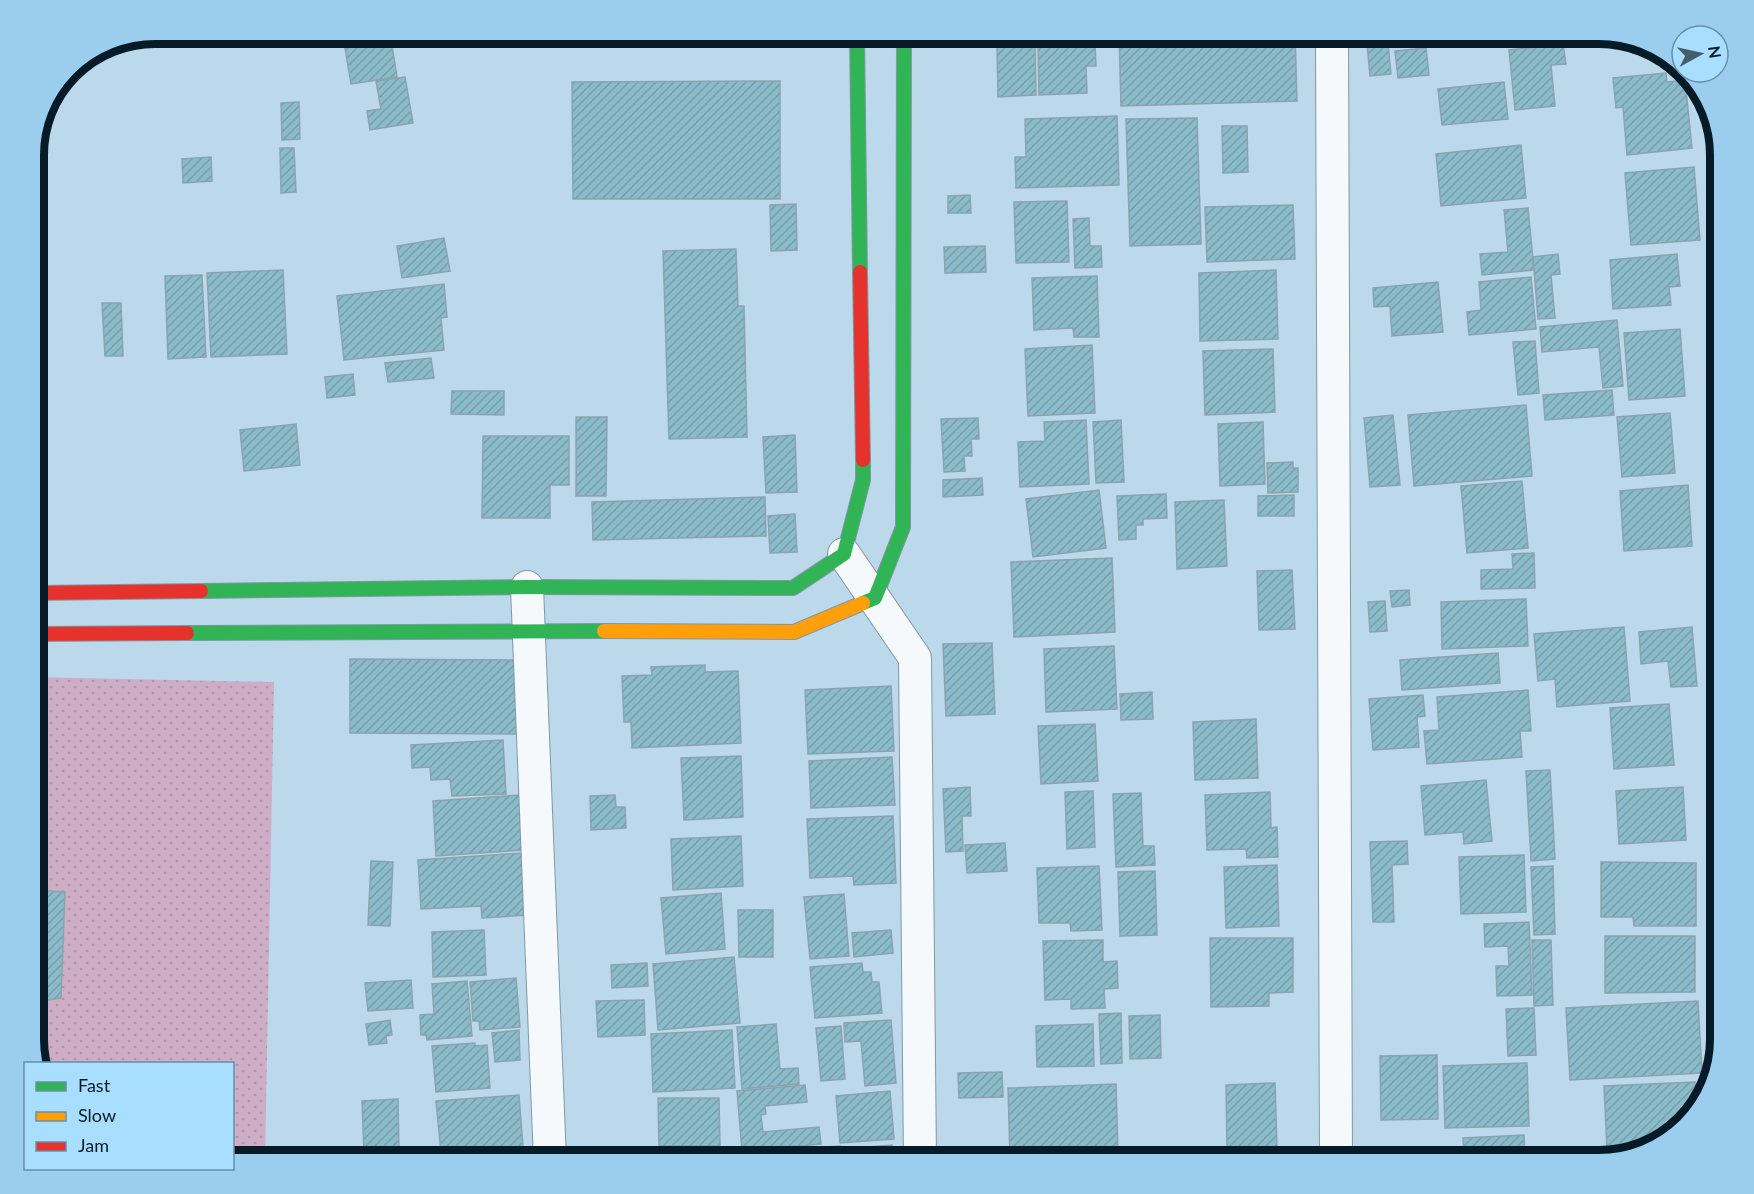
<svg xmlns="http://www.w3.org/2000/svg" width="1754" height="1194" viewBox="0 0 1754 1194" font-family="Lato,sans-serif">
	<style>
		.green { fill: url(#green-dots) }
		.building { fill: url(#building-hatch); stroke: #8aa4af; stroke-width: 1.5 }
		.lines { fill: none; stroke-linecap: round; stroke-linejoin: round }
		.street-casing { stroke: #8198a5; stroke-width: 34 }
		.fast-casing { stroke: #8198a5; stroke-width: 16 }
		.slow-casing { stroke: #8198a5; stroke-width: 16 }
		.jam-casing { stroke: #8198a5; stroke-width: 16 }
		.street { stroke: #f5f9fc; stroke-width: 32 }
		.fast { stroke: #30b455; stroke-width: 14 }
		.slow { stroke: #ff9f0a; stroke-width: 14 }
		.jam { stroke: #e5322d; stroke-width: 14 }
		.rim { fill: none; stroke: #061b27; stroke-width: 8 }
	</style>
	<defs>
		<pattern id="green-dots" width="8" height="8" patternUnits="userSpaceOnUse" patternTransform="scale(1.5)"><rect width="8" height="8" fill="#ceaec7"/><path d="M2 2h.1M6 6h.1" fill="none" stroke="#af95ab" stroke-width="1.8" stroke-linecap="round"/></pattern>
		<pattern id="building-hatch" width="6" height="6" patternUnits="userSpaceOnUse" patternTransform="scale(1.5)"><rect width="6" height="6" fill="#8bbac8"/><path d="M-1 1l2-2M0 6l6-6M5 7l2-2" fill="none" stroke="#769fac"/></pattern>
	</defs>
	<rect width="100%" height="100%" fill="#bcd9eb"/>
	<!-- green -->
	<polygon class="green" points="33,677 274,682 265,1161 233,1161 232,1064 38,1063 33,1047"/>
	<!-- building -->
	<g class="building">
		<polygon points="154,33 191,33 192,40 129,43 129,38"/>
		<polygon points="276,33 299,33 300,37 276,38"/>
		<polygon points="359,33 390,33 397,77 351,84 343,36"/>
		<polygon points="942,33 980,33 980,34 942,35"/>
		<polygon points="1047,33 1105,33 1105,35 1047,36"/>
		<polygon points="1119,33 1295,33 1297,101 1121,106"/>
		<polygon points="1366,33 1387,33 1391,74 1370,76"/>
		<polygon points="1585,33 1600,33 1614,37 1586,40"/>
		<polygon points="1095,44 1096,66 1086,66 1087,93 1039,95 1038,46"/>
		<polygon points="1563,44 1566,64 1551,65 1555,106 1515,110 1509,50"/>
		<polygon points="1035,46 1036,95 998,97 997,47"/>
		<polygon points="1426,48 1429,75 1398,78 1395,51"/>
		<polygon points="1666,73 1667,82 1685,80 1692,148 1627,155 1623,107 1616,108 1613,78"/>
		<polygon points="405,77 413,123 370,130 367,111 381,109 376,81"/>
		<polygon points="780,81 780,199 573,199 572,82"/>
		<polygon points="1504,82 1508,119 1442,125 1438,89"/>
		<polygon points="299,102 300,139 282,140 281,103"/>
		<polygon points="1117,116 1119,185 1016,188 1015,157 1026,157 1025,119"/>
		<polygon points="1197,118 1201,244 1130,246 1126,119"/>
		<polygon points="1222,126 1247,126 1248,172 1223,173"/>
		<polygon points="1521,145 1526,198 1441,206 1436,154"/>
		<polygon points="280,148 294,148 296,192 281,193"/>
		<polygon points="211,157 212,181 183,183 182,159"/>
		<polygon points="1694,167 1700,240 1631,245 1625,173"/>
		<polygon points="970,195 971,213 948,213 948,196"/>
		<polygon points="1067,201 1069,262 1016,263 1014,202"/>
		<polygon points="796,204 797,250 771,251 770,205"/>
		<polygon points="1293,205 1295,259 1207,262 1205,207"/>
		<polygon points="1528,208 1534,270 1482,275 1480,254 1508,252 1504,210"/>
		<polygon points="1089,218 1090,246 1101,246 1102,267 1075,268 1073,219"/>
		<polygon points="444,238 450,271 402,278 397,246"/>
		<polygon points="985,246 986,272 945,273 944,247"/>
		<polygon points="736,249 738,306 744,306 747,437 669,439 663,251"/>
		<polygon points="1558,254 1560,274 1551,275 1555,318 1538,319 1533,257"/>
		<polygon points="1677,254 1680,286 1669,287 1671,305 1613,309 1610,260"/>
		<polygon points="283,270 287,354 211,357 207,273"/>
		<polygon points="1276,270 1278,339 1200,341 1199,273"/>
		<polygon points="202,275 206,357 168,359 165,276"/>
		<polygon points="1097,276 1099,337 1074,337 1073,328 1034,330 1032,278"/>
		<polygon points="1531,277 1536,329 1469,335 1467,312 1481,310 1479,282"/>
		<polygon points="1438,282 1443,332 1392,336 1390,306 1374,307 1373,288"/>
		<polygon points="444,284 447,317 441,318 444,350 344,360 337,296"/>
		<polygon points="102,303 121,303 123,356 105,356"/>
		<polygon points="1617,320 1623,386 1603,388 1599,347 1542,352 1540,327"/>
		<polygon points="1680,329 1685,396 1629,400 1624,333"/>
		<polygon points="1535,341 1539,393 1518,395 1513,342"/>
		<polygon points="1092,345 1095,413 1028,416 1025,349"/>
		<polygon points="1273,349 1275,412 1205,415 1203,351"/>
		<polygon points="431,358 434,378 388,382 385,363"/>
		<polygon points="353,374 355,395 327,398 325,377"/>
		<polygon points="1612,390 1614,415 1545,420 1543,395"/>
		<polygon points="452,391 504,391 504,415 451,414"/>
		<polygon points="1526,405 1532,476 1414,486 1408,415"/>
		<polygon points="1670,413 1675,473 1622,477 1617,417"/>
		<polygon points="1393,415 1400,485 1370,487 1364,418"/>
		<polygon points="576,417 607,417 606,496 576,496"/>
		<polygon points="978,418 979,439 971,439 972,456 964,456 965,471 944,472 941,419"/>
		<polygon points="1086,420 1089,484 1020,487 1018,442 1045,441 1044,422"/>
		<polygon points="1121,420 1124,482 1096,483 1093,422"/>
		<polygon points="1263,422 1265,484 1220,486 1218,424"/>
		<polygon points="296,424 300,465 244,471 240,430"/>
		<polygon points="795,435 797,492 766,493 763,437"/>
		<polygon points="483,436 569,436 569,485 550,485 550,518 482,518"/>
		<polygon points="1293,462 1293,468 1298,468 1298,492 1268,493 1267,463"/>
		<polygon points="982,478 983,495 943,497 943,480"/>
		<polygon points="1522,481 1528,548 1467,553 1461,486"/>
		<polygon points="1688,485 1692,546 1624,551 1620,491"/>
		<polygon points="1099,490 1106,548 1033,557 1026,499"/>
		<polygon points="1166,494 1167,518 1143,519 1143,525 1136,525 1136,539 1119,540 1117,496"/>
		<polygon points="1294,495 1294,516 1258,516 1258,496"/>
		<polygon points="765,497 766,536 593,540 592,502"/>
		<polygon points="1224,500 1227,566 1177,569 1175,502"/>
		<polygon points="795,514 797,552 770,553 768,516"/>
		<polygon points="1534,553 1535,588 1481,589 1481,570 1513,569 1512,554"/>
		<polygon points="1112,558 1115,632 1014,637 1011,562"/>
		<polygon points="1292,570 1295,629 1259,630 1257,571"/>
		<polygon points="1409,590 1410,605 1392,607 1390,591"/>
		<polygon points="1526,599 1528,646 1442,649 1441,602"/>
		<polygon points="1385,601 1387,631 1370,632 1368,602"/>
		<polygon points="1624,627 1630,701 1557,707 1555,679 1538,681 1534,634"/>
		<polygon points="1692,627 1697,686 1671,687 1668,661 1641,664 1639,632"/>
		<polygon points="992,643 995,714 946,716 943,644"/>
		<polygon points="1114,646 1117,709 1046,712 1044,649"/>
		<polygon points="1498,653 1500,683 1402,690 1400,660"/>
		<polygon points="350,659 522,660 521,734 350,733"/>
		<polygon points="705,665 705,672 738,671 741,743 632,748 631,722 624,722 622,676 652,675 651,667"/>
		<polygon points="891,686 894,751 808,754 805,690"/>
		<polygon points="1528,690 1531,731 1520,731 1522,757 1427,764 1424,731 1439,730 1437,697"/>
		<polygon points="1152,692 1153,719 1121,720 1120,694"/>
		<polygon points="1423,695 1425,716 1417,717 1419,747 1373,750 1369,699"/>
		<polygon points="1669,704 1674,765 1614,769 1610,708"/>
		<polygon points="1256,719 1258,778 1195,780 1193,722"/>
		<polygon points="1095,724 1098,781 1041,784 1038,726"/>
		<polygon points="503,740 506,794 452,796 450,779 431,780 430,767 412,768 411,745"/>
		<polygon points="741,756 743,817 684,820 681,758"/>
		<polygon points="892,757 895,805 811,808 809,761"/>
		<polygon points="1550,770 1555,859 1531,861 1526,771"/>
		<polygon points="1486,780 1492,841 1464,844 1463,832 1425,835 1421,786"/>
		<polygon points="970,787 971,816 962,816 963,851 946,852 943,789"/>
		<polygon points="1683,787 1686,840 1619,844 1616,791"/>
		<polygon points="1093,791 1095,847 1067,849 1065,792"/>
		<polygon points="1270,792 1271,828 1277,827 1278,857 1247,858 1246,849 1207,850 1205,795"/>
		<polygon points="1141,793 1143,846 1154,846 1155,865 1116,867 1113,794"/>
		<polygon points="520,795 524,850 436,856 433,801"/>
		<polygon points="615,795 616,807 625,807 626,828 591,830 590,796"/>
		<polygon points="893,816 896,883 854,885 853,876 810,878 807,819"/>
		<polygon points="741,836 743,886 673,890 671,839"/>
		<polygon points="1407,841 1408,864 1392,865 1394,922 1373,922 1370,842"/>
		<polygon points="1005,843 1007,871 967,873 965,845"/>
		<polygon points="523,853 527,915 482,918 481,906 421,909 418,860"/>
		<polygon points="1524,855 1526,912 1461,914 1459,857"/>
		<polygon points="371,861 393,862 390,926 368,925"/>
		<polygon points="1601,862 1696,863 1696,926 1634,926 1633,917 1601,917"/>
		<polygon points="1277,865 1279,926 1226,928 1224,867"/>
		<polygon points="1099,866 1102,930 1071,931 1070,923 1039,923 1037,868"/>
		<polygon points="1553,866 1555,934 1534,935 1531,867"/>
		<polygon points="1155,871 1157,935 1120,936 1118,872"/>
		<polygon points="33,890 65,892 61,998 33,1002"/>
		<polygon points="721,893 725,949 666,954 661,898"/>
		<polygon points="844,894 849,956 810,959 804,897"/>
		<polygon points="738,910 773,910 773,957 739,957"/>
		<polygon points="1529,922 1532,995 1497,996 1496,966 1509,966 1508,946 1485,947 1484,924"/>
		<polygon points="484,930 486,975 433,977 432,932"/>
		<polygon points="891,930 893,953 854,957 852,933"/>
		<polygon points="1605,936 1695,936 1695,992 1605,993"/>
		<polygon points="1210,938 1293,938 1293,992 1269,993 1269,1006 1211,1007"/>
		<polygon points="1103,940 1103,962 1117,961 1118,988 1104,989 1105,1008 1071,1009 1071,999 1045,1000 1043,941"/>
		<polygon points="1532,940 1551,940 1553,1005 1534,1006"/>
		<polygon points="734,957 740,1023 658,1030 653,964"/>
		<polygon points="647,963 648,986 612,988 611,965"/>
		<polygon points="862,963 863,972 871,972 872,982 879,982 882,1013 815,1018 810,967"/>
		<polygon points="516,978 520,1027 480,1030 479,1021 473,1021 470,982"/>
		<polygon points="411,980 413,1008 368,1011 365,983"/>
		<polygon points="467,981 472,1036 427,1040 426,1035 421,1035 420,1015 434,1014 432,984"/>
		<polygon points="644,1000 645,1035 598,1037 596,1001"/>
		<polygon points="1698,1001 1702,1073 1570,1080 1566,1008"/>
		<polygon points="1534,1008 1536,1055 1508,1056 1506,1009"/>
		<polygon points="1121,1013 1122,1063 1101,1064 1099,1014"/>
		<polygon points="1160,1015 1161,1058 1130,1059 1129,1016"/>
		<polygon points="390,1020 392,1035 386,1036 387,1043 369,1045 366,1024"/>
		<polygon points="891,1020 896,1083 865,1086 861,1041 845,1042 844,1023"/>
		<polygon points="776,1024 780,1069 798,1068 799,1084 742,1089 737,1027"/>
		<polygon points="1093,1024 1094,1066 1037,1067 1036,1026"/>
		<polygon points="841,1026 845,1079 821,1081 816,1028"/>
		<polygon points="519,1030 520,1060 495,1062 492,1033"/>
		<polygon points="732,1030 735,1088 653,1092 651,1034"/>
		<polygon points="475,1043 475,1046 487,1045 490,1088 436,1092 432,1046"/>
		<polygon points="1437,1055 1438,1119 1381,1120 1380,1056"/>
		<polygon points="1527,1063 1529,1126 1445,1128 1443,1066"/>
		<polygon points="1002,1072 1003,1097 959,1098 958,1073"/>
		<polygon points="1695,1082 1696,1111 1664,1141 1654,1142 1654,1147 1644,1149 1607,1151 1604,1086"/>
		<polygon points="1275,1083 1277,1149 1227,1151 1226,1085"/>
		<polygon points="1116,1084 1118,1153 1010,1157 1008,1088"/>
		<polygon points="805,1085 807,1102 765,1106 766,1114 761,1115 763,1132 819,1127 821,1144 742,1151 737,1091"/>
		<polygon points="890,1091 894,1139 840,1143 836,1096"/>
		<polygon points="519,1095 523,1147 441,1153 436,1101"/>
		<polygon points="658,1098 719,1098 720,1146 659,1146"/>
		<polygon points="398,1099 399,1151 364,1152 362,1101"/>
		<polygon points="1524,1135 1525,1161 1464,1161 1463,1138"/>
		<polygon points="892,1145 894,1161 844,1161 844,1149"/>
		<polygon points="840,1146 841,1161 811,1161 810,1148"/>
		<polygon points="793,1148 795,1161 808,1159 808,1161 754,1161 753,1153"/>
		<polygon points="517,1151 518,1161 435,1161 434,1157"/>
		<polygon points="723,1152 731,1161 662,1161 662,1158"/>
		<polygon points="1398,1154 1399,1161 1370,1161 1370,1155"/>
	</g>
	<g class="lines">
		<defs>
			<g id="street">
				<polyline points="1332,33 1336,1161"/>
				<polyline points="844,554 915,658 920,1161"/>
				<polyline points="527,587 550,1161"/>
			</g>
			<g id="fast">
				<polyline points="857,33 860,272"/>
				<polyline points="201,591 527,587 793,588 844,554 863,480 863,460"/>
				<polyline points="863,603 875,598 903,527 904,33"/>
				<polyline points="187,633 604,631"/>
			</g>
			<polyline id="slow" points="604,631 794,632 863,603"/>
			<g id="jam">
				<polyline points="860,272 863,460"/>
				<polyline points="33,593 201,591"/>
				<polyline points="33,634 187,633"/>
			</g>
		</defs>
		<!-- street casing -->
		<use href="#street" class="street-casing"/>
		<!-- fast casing -->
		<use href="#fast" class="fast-casing"/>
		<!-- slow casing -->
		<use href="#slow" class="slow-casing"/>
		<!-- jam casing -->
		<use href="#jam" class="jam-casing"/>
		<!-- street -->
		<use href="#street" class="street"/>
		<!-- fast -->
		<use href="#fast" class="fast"/>
		<!-- slow -->
		<use href="#slow" class="slow"/>
		<!-- jam -->
		<use href="#jam" class="jam"/>
	</g>
	<!-- crop -->
	<path d="M0 0H1754V1194H0ZM155 44H1599A111 111 0 0 1 1710 155V1039A111 111 0 0 1 1599 1150H155A111 111 0 0 1 44 1039V155A111 111 0 0 1 155 44Z" fill="#9bceee" fill-rule="evenodd"/>
	<path class="rim" d="M155 44H1599A111 111 0 0 1 1710 155V1039A111 111 0 0 1 1599 1150H155A111 111 0 0 1 44 1039V155A111 111 0 0 1 155 44Z"/>
	<!-- legend -->
	<rect x="24" y="1062" width="210" height="108" fill="#a8deff" stroke="#6790a9" stroke-width="1.5"/>
	<rect x="36" y="1082" width="30" height="9" fill="#30b455" stroke="#6790a9" stroke-width="1.5"/>
	<text x="78" y="1092" font-size="18" fill="#061b27">Fast</text>
	<rect x="36" y="1112" width="30" height="9" fill="#ff9f0a" stroke="#6790a9" stroke-width="1.5"/>
	<text x="78" y="1122" font-size="18" fill="#061b27">Slow</text>
	<rect x="36" y="1142" width="30" height="9" fill="#e5322d" stroke="#6790a9" stroke-width="1.5"/>
	<text x="78" y="1152" font-size="18" fill="#061b27">Jam</text>
	<!-- north arrow -->
	<g transform="translate(1700 54) rotate(82)"><circle r="28" fill="#a8deff" stroke="#6790a9" stroke-width="1.5"/>
	<path d="M0-4.5L10 22L0 15L-10 22Z" fill="#465e6c"/>
	<text y="-9" font-size="16" font-weight="bold" text-anchor="middle" fill="#061b27">N</text>
	</g>
</svg>
